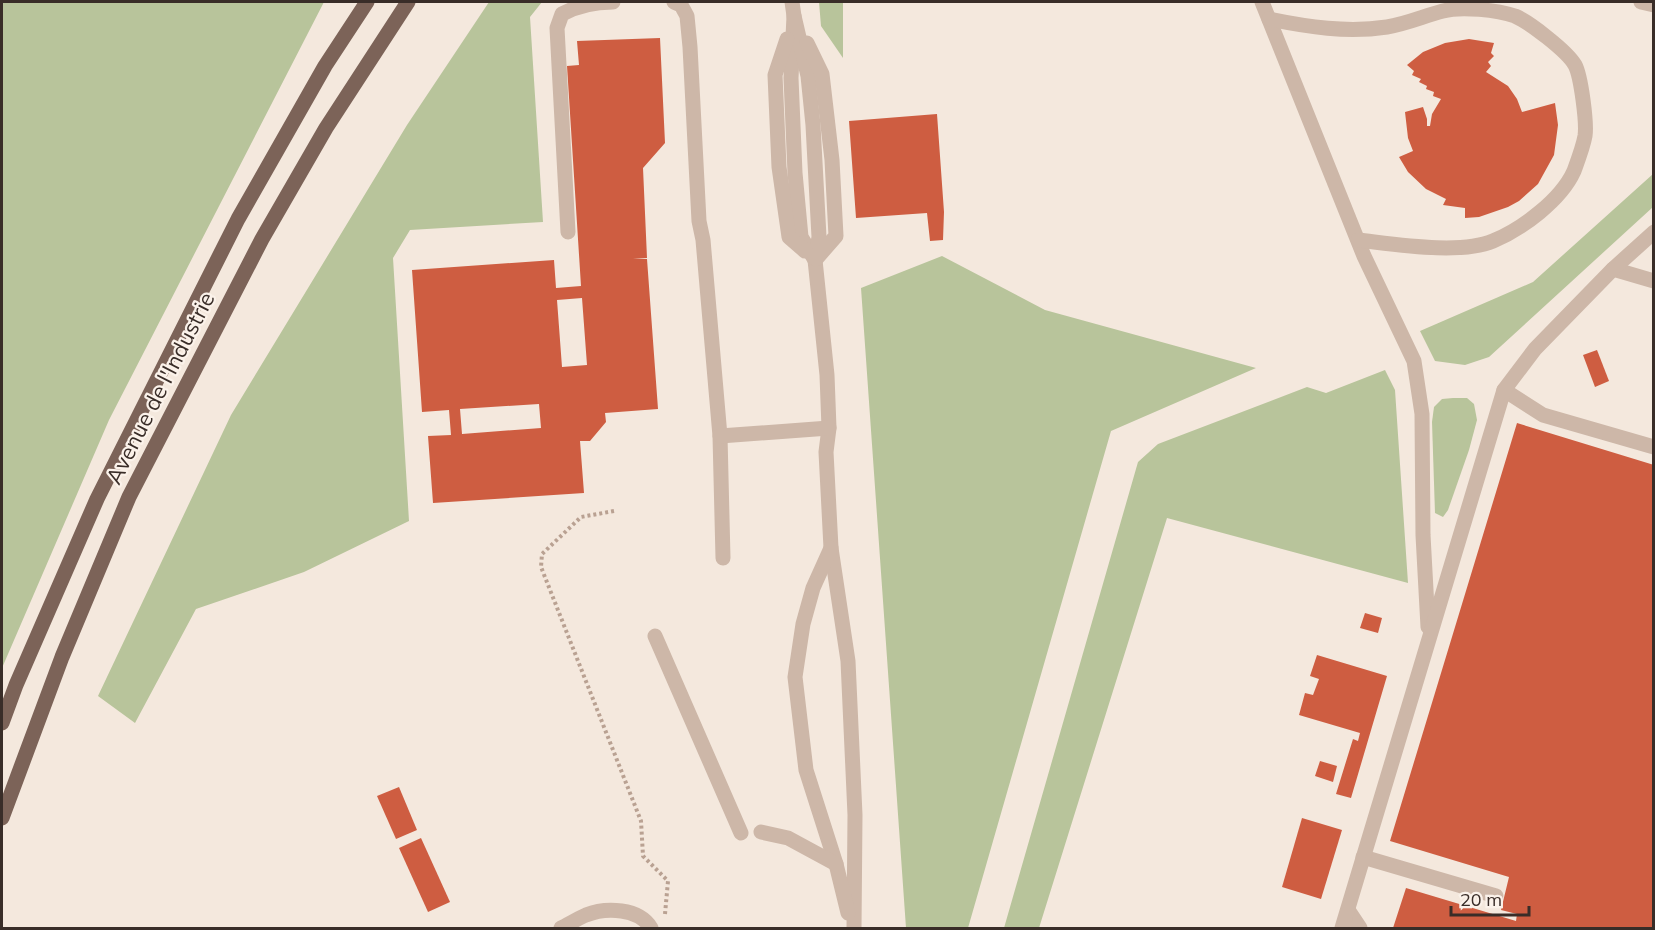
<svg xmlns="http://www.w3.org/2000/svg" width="1655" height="930" viewBox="0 0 1655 930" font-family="Mulish,sans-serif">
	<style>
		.green { fill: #b8c49b }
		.building { fill: #ce5d41; fill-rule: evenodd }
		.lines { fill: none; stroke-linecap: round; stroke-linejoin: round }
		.path { stroke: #b9a192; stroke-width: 4; stroke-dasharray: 3 3; stroke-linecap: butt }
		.service { stroke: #cdb7a8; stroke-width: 15 }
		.primary { stroke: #7c6358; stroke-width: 15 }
		.labels { text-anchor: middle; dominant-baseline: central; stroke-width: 4.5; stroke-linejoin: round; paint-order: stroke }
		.street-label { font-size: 22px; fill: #392d28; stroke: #fbf2ea }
	</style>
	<rect width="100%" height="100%" fill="#f4e8dd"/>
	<!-- green -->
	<g class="green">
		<polygon points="2,2 324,2 109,420 2,668"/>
		<polygon points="489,2 542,2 530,17 543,222 410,230 393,258 409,521 304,572 196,609 135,723 98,696 231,415 407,125"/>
		<polygon points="819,2 843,2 843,58 821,26"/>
		<polygon points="1653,174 1653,207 1489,357 1465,365 1435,361 1420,331 1533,282"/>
		<polygon points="942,256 1045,310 1256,368 1111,431 968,928 906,928 861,288"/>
		<polygon points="1385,370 1395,390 1408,583 1167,518 1039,928 1004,928 1138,462 1158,444 1307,387 1326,393"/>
		<polygon points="1453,398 1467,398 1474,404 1477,420 1469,450 1448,510 1443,517 1435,513 1432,422 1434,407 1442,399"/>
	</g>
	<!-- building -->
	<g class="building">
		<path d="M660,38L665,143L643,168L647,258L633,259H647L658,409L605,413L606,422L590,441H580L584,493L433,503L428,436L451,435L449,410L422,412L412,270L554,260L556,288L581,286L567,66L579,65L577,41ZM582,298L587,365L562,367L557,300ZM539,404L541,428L462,434L460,409Z"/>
		<polygon points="1469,39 1494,43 1491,53 1494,56 1488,62 1491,66 1486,72 1508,86 1517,99 1522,112 1555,103 1558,125 1554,155 1538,184 1519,201 1508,207 1479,217 1465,218 1465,208 1443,205 1446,199 1426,189 1408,172 1399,157 1413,151 1408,138 1405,112 1423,107 1427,119 1427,126 1430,126 1432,114 1441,99 1433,96 1434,92 1426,89 1427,86 1419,82 1421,79 1412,75 1414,71 1407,65 1423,52 1445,43"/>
		<polygon points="937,114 944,212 943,240 930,241 927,213 856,218 849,121"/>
		<polygon points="1597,350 1609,381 1595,387 1583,355"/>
		<polygon points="1517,423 1654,465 1654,928 1393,928 1406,888 1516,921 1517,914 1501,910 1509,877 1390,841"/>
		<polygon points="1365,613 1382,618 1378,633 1360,628"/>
		<polygon points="1317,655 1387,676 1351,798 1336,794 1353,739 1358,741 1360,733 1299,715 1305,693 1313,695 1319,679 1310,676"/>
		<polygon points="1320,761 1337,766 1333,782 1315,776"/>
		<polygon points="399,787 417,830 396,839 377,796"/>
		<polygon points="1302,818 1342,830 1321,899 1282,887"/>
		<polygon points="421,838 450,902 428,912 399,848"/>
	</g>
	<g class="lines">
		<!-- path -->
		<polyline class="path" points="614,511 581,517 542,554 541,567 641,821 643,856 668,881 665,914"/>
		<!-- service -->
		<g class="service">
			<polyline points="674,2 681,5 687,16 690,47 699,221 703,240 720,436 723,558"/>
			<polyline points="792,2 794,16 791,78 795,173 801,237 815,260"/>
			<polyline points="1262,2 1364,256 1414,361 1422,414 1423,535 1428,627"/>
			<polyline points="1641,2 1654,5"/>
			<polyline points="794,16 808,76 813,125 819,237 815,260 827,375 829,428 826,452 831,548 848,661 855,815 854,928"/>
			<path d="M1269,19C1308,27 1347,33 1387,27C1406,24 1424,16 1443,11C1461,6 1498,10 1515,16C1529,22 1567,51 1575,65C1581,76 1587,123 1585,136C1583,147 1578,160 1574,171C1561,200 1522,229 1493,241C1460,255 1394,244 1358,240"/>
			<polyline points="787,39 775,75 779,167 789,237 805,251"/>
			<polyline points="807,43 822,74 832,160 836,236 816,259"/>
			<path d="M568,232L557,28L562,14C579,5 594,2 613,2"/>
			<polyline points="1613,269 1654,281"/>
			<polyline points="1504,390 1543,415 1654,447"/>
			<polyline points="720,436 829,428"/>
			<polyline points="831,548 813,588 803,624 795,677 806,770 836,864 848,913"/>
			<polyline points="655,636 741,833"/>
			<polyline points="761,832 788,838 836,864"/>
			<polyline points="1363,857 1496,896"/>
			<polyline points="1348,910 1360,928"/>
			<path d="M561,928C569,924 577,919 586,915C606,907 639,908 651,928"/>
			<polyline points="1342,928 1504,390 1535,349 1613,269 1654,232"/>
		</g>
		<!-- primary -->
		<g class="primary">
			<polyline points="2,723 16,685 97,499 238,219 325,66 367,2"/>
			<polyline points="2,818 62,657 129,497 262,239 326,128 408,2"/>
		</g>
	</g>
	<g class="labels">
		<!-- street labels -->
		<g class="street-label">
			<text transform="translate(160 388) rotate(-63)">Avenue de l'Industrie</text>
		</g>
	</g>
	<!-- border -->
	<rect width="1655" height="930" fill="none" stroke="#392d28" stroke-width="6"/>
	<!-- scale -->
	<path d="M1451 906v9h78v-9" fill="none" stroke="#392d28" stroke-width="3"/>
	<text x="1460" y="906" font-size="18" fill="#392d28" stroke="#fbf2ea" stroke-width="4.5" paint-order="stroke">20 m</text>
</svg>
